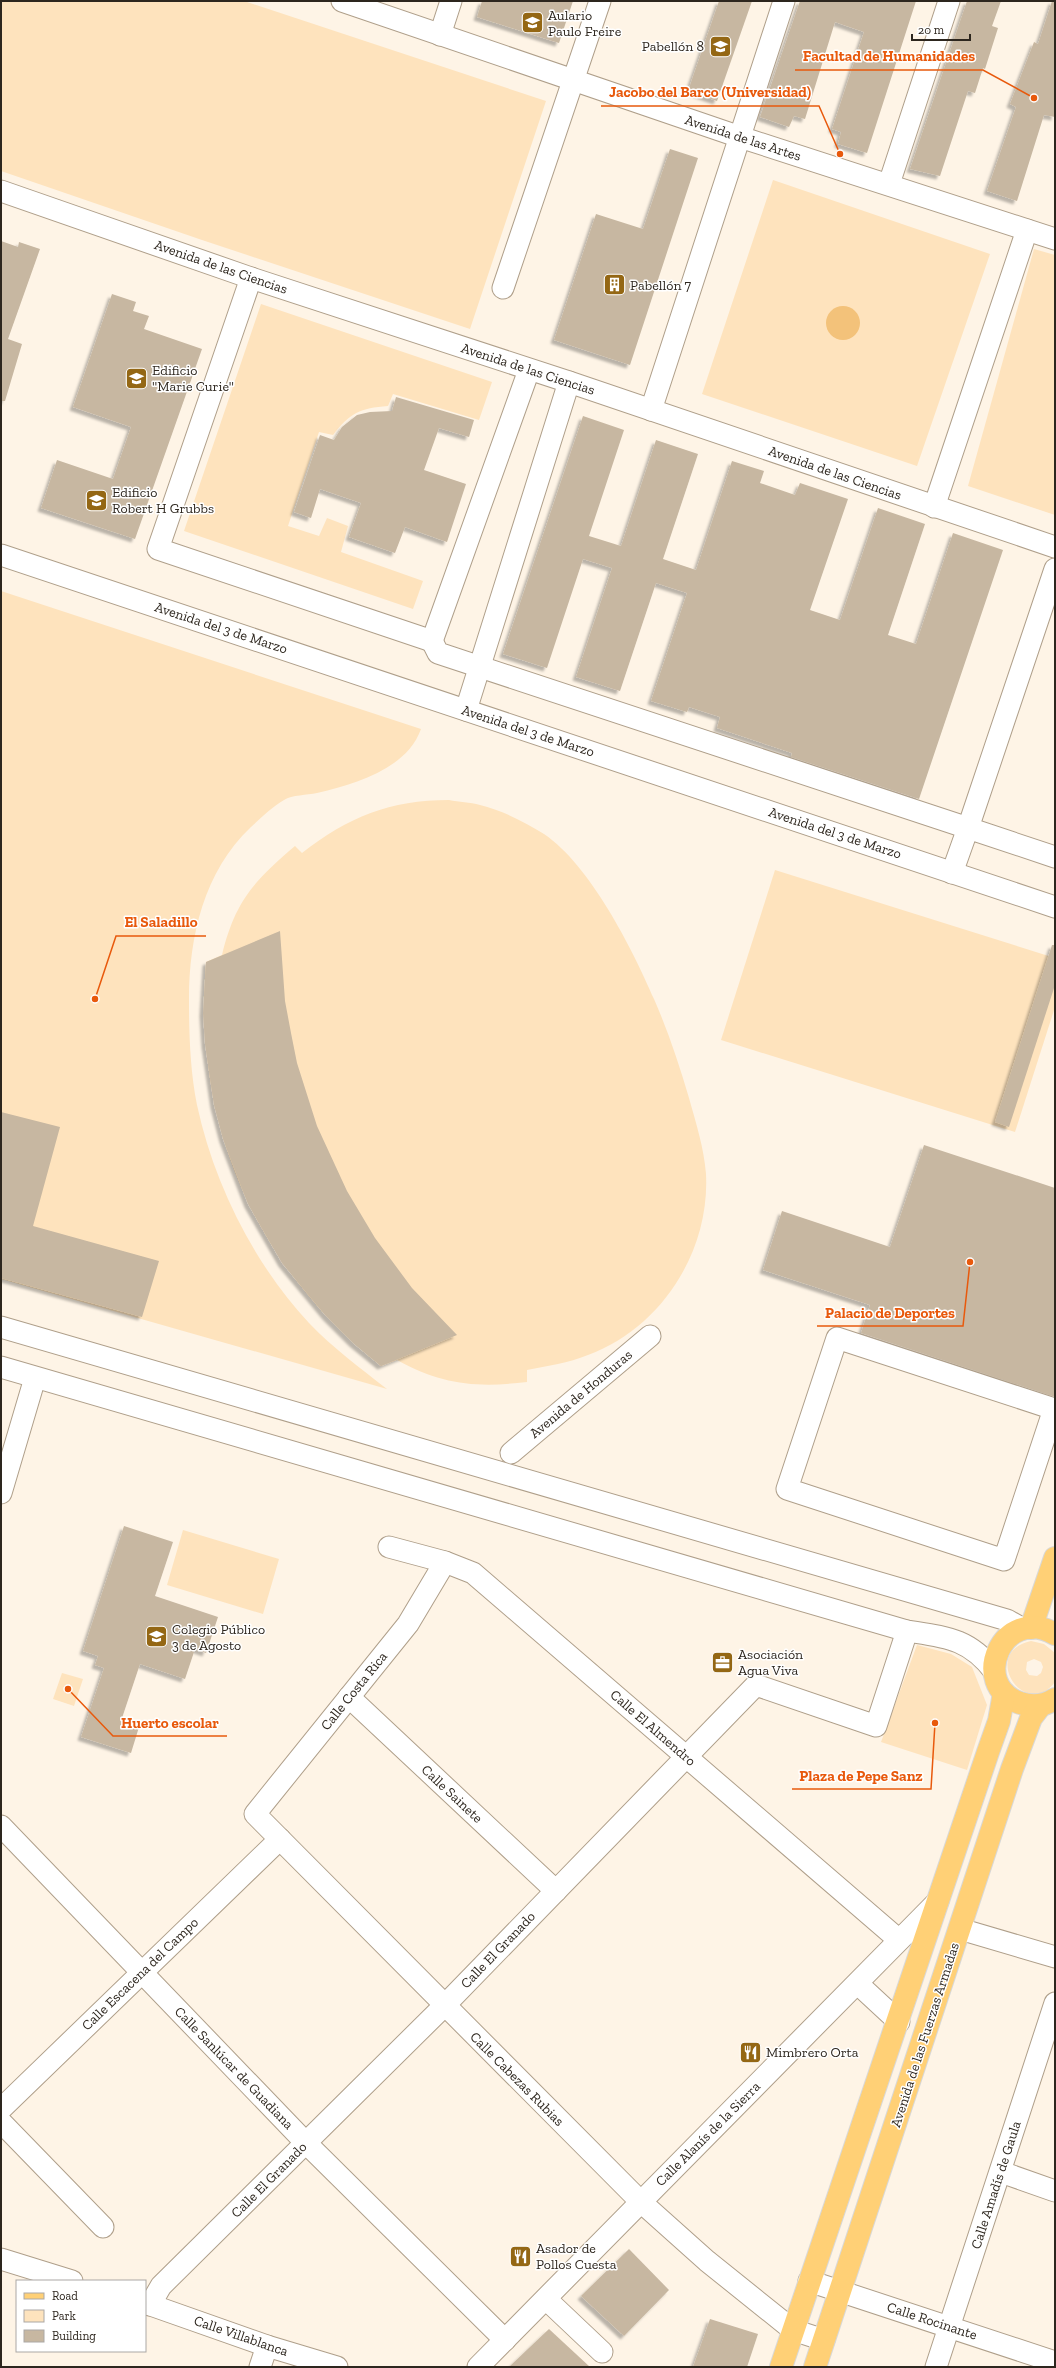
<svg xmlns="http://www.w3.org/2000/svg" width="1056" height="2368" viewBox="0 0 1056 2368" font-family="'Zilla Slab',serif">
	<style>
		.green { fill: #fee3bd; fill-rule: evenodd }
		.water { fill: #f3c27a }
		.building { fill: #c7b7a1; filter: url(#shadow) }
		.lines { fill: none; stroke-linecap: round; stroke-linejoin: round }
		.minor-casing { stroke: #af9f8a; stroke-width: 23 }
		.major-casing { stroke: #d9d8d6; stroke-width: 24 }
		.minor { stroke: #fff; stroke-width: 21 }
		.major { stroke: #ffd076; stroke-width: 22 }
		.labels { text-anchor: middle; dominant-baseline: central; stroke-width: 3; stroke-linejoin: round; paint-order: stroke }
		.poi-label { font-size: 14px; fill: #2d261e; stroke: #fff; text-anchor: start }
		.street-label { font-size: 14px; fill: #2d261e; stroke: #fff }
		.leader { fill: none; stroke: #e8590c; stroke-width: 1.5 }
		.callout-dot { fill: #e8590c; stroke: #fff; stroke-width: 1.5 }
		.callout-label { font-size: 15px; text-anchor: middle; font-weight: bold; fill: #e8590c; stroke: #fff; stroke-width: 3; stroke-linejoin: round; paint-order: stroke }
	</style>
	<defs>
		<filter id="shadow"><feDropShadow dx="-3.5" dy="3.5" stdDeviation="1" flood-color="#0004"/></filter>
	</defs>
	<rect width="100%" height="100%" fill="#fef4e6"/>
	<!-- green -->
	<g class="green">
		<polygon points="1,1 244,1 546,101 470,329 202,240 1,171"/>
		<polygon points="773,180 990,254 917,466 702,394"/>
		<polygon points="1034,249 1055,255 1055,515 968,486"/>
		<path d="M261,304L492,382L479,420L393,394L388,406C360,408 350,413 333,435L319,432L288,526L319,536L327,518L348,526L341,552L423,581L413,609L184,531Z"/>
		<path d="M1,591L421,729C407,769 355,784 317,793C307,795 292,795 284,800C272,807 261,818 251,827C204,871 189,937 189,999C189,1034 190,1070 197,1105C214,1184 254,1264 309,1323C333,1348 360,1368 387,1389L1,1279Z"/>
		<path d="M449,800C459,802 470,802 480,805C501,810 525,822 544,834C590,865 632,948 654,999C668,1031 679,1064 689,1098C696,1123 704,1148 706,1174C710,1252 661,1328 588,1355C568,1363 548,1366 527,1370V1382C477,1388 442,1385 397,1360L381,1366C254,1265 193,1124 206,962L222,955C235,901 254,881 295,846L302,853C348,817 390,800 449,800Z"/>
		<polygon points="775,870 1055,958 1055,1007 1015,1132 721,1040"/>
		<polygon points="183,1530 279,1559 263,1614 167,1585"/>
		<path d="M1031,1641L1044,1644L1055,1653V1682C1025,1722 979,1652 1031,1641ZM1034,1659L1041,1662L1043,1667L1041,1673L1037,1676L1029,1675L1026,1670L1027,1662Z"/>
		<polygon points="917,1645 951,1654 972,1667 987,1705 967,1770 881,1742"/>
		<polygon points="62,1673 83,1679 74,1706 53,1699"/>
	</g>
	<!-- water -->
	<circle class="water" cx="843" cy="323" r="17"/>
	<!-- building -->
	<g class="building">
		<polygon points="482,1 573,1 559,43 477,17"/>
		<polygon points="719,1 752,1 717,101 688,91"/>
		<polygon points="800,1 916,1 867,153 838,144 841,132 832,129 864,32 835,22 805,119 794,116 789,127 760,117"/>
		<polygon points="967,1 1001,1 992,26 998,28 985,69 983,68 975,93 968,91 940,176 910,169"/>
		<polygon points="1052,1 1055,1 1055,117 1044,115 1017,201 987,191 1016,107 1010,104 1034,42 1038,44"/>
		<polygon points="670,149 698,158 630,365 554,340 596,214 643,229"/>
		<polygon points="1,241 18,247 19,242 40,249 8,339 22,344 5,401 1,401"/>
		<polygon points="112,294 136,302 133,311 149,316 144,329 202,349 135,539 41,508 57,460 113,479 131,427 73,407"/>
		<polygon points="396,397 474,420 469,437 439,428 424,470 466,484 447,542 405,527 395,553 349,537 361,503 320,489 311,518 294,512 320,435 334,440 342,427 357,415 370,412 392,411"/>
		<polygon points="583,416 624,430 589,536 621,546 656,440 698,454 663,559 696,570 732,461 764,471 760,483 795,495 800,483 848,499 810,610 840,620 878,508 925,524 888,635 916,644 953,533 1003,550 919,799 791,757 792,753 717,728 720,717 689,707 687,712 651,701 687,593 656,583 620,691 576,677 612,568 583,559 547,668 503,654"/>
		<polygon points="280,931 285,1001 291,1033 297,1063 317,1126 347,1191 375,1238 412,1288 457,1335 381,1366 353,1343 326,1316 282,1263 248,1204 223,1139 214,1105 205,1044 203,1013 206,962"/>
		<polygon points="1052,945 1055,945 1055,985 1009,1127 995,1122"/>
		<polygon points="1,1112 60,1127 33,1226 159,1261 142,1317 1,1278"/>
		<polygon points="924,1145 1055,1188 1055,1397 861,1333 870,1305 763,1270 782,1211 890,1247"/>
		<polygon points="124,1526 173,1542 155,1596 218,1617 206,1653 195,1649 185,1679 140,1664 121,1721 139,1727 131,1753 81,1737 104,1668 95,1665 98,1656 83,1651"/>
		<polygon points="629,2249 669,2290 624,2336 581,2296"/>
		<polygon points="710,2319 758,2334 747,2367 693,2367"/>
		<polygon points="549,2329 590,2367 509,2367"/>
	</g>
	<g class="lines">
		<defs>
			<g id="minor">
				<polyline points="342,1 740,137 1055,239"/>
				<polyline points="440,35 451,1"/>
				<polyline points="889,184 949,1"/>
				<polyline points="1,191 251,278 569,382 1055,547"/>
				<polyline points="251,278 158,549 432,641 529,370"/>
				<polyline points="503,288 600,1"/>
				<polyline points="651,410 784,1"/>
				<polyline points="934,507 1027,230"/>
				<polyline points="1,555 1055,907"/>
				<polyline points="432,641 438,653 968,828 1055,569"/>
				<polyline points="466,710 569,382"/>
				<polyline points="952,873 968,828 1055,857"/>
				<polyline points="1,1327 1007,1620 1023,1629"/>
				<polygon points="837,1338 1054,1409 1004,1560 787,1489"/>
				<path d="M1,1367L907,1631C945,1637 969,1638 994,1671"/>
				<polyline points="511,1453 650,1336"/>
				<polyline points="1,1493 35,1378"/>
				<polyline points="389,1547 445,1562 473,1573 899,1940"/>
				<polyline points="445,1562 408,1624 255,1814 641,2202 707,2261 793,2330 824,2340"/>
				<polyline points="349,1697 556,1891"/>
				<polyline points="1,1826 306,2143 505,2340"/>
				<polyline points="960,1929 1055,1957"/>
				<polyline points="858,1984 899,2022"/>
				<polyline points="1,2109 280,1839"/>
				<polyline points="1,2122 103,2227"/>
				<polyline points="1001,2172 1055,2191"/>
				<polyline points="1,2259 72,2281"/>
				<polyline points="809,2281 1055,2362"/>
				<polyline points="546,2299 602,2352"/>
				<polyline points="145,2303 267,2346 337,2367"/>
				<polyline points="150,2305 161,2286 444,2006 756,1685 876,1726 907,1631"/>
				<polyline points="260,2367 267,2346"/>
				<polyline points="478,2367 938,1901"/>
				<polyline points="936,2367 1055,2003"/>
			</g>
			<g id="major">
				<polyline points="1031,1628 1055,1558"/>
				<path d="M1055,1634C1003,1604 968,1685 1020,1703C1032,1707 1044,1706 1055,1699"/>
				<polyline points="781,2367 988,1752 999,1721 1004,1693"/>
				<polyline points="815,2367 1012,1769 1031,1718 1041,1705"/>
			</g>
		</defs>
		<!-- minor casing -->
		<use href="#minor" class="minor-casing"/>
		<!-- major casing -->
		<use href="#major" class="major-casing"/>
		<!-- minor -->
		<use href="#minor" class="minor"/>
		<!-- major -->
		<use href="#major" class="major"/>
	</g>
	<!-- icons -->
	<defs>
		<symbol id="university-square" viewBox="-11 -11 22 22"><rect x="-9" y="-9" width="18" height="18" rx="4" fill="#946714" stroke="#fff"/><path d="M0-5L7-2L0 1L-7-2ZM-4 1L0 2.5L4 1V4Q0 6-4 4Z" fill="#fff"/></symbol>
		<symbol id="building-square" viewBox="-11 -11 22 22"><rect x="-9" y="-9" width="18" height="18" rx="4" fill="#946714" stroke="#fff"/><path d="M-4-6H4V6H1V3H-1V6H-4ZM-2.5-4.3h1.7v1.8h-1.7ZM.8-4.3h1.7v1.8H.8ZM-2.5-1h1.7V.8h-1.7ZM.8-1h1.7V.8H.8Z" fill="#fff"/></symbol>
		<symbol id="school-square" viewBox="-11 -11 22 22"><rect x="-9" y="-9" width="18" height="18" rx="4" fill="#946714" stroke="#fff"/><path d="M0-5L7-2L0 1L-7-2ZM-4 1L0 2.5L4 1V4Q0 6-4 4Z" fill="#fff"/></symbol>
		<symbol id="office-square" viewBox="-11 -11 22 22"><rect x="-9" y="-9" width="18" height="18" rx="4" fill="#946714" stroke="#fff"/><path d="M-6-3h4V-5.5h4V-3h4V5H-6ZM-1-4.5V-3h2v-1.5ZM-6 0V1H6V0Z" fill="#fff"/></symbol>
		<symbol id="restaurant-square" viewBox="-11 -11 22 22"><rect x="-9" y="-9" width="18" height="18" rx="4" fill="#946714" stroke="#fff"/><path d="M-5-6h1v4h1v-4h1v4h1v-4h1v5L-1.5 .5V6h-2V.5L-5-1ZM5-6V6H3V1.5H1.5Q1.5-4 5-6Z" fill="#fff"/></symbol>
	</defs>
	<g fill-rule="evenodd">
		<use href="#university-square" x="520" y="10" width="25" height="25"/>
		<use href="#university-square" x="708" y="34" width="25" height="25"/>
		<use href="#building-square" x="602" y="272" width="25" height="25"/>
		<use href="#university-square" x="124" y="366" width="25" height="25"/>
		<use href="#university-square" x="84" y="488" width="25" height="25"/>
		<use href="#school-square" x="144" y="1624" width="25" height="25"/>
		<use href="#office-square" x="710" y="1650" width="25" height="25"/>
		<use href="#restaurant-square" x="738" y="2040" width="25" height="25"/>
		<use href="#restaurant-square" x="508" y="2244" width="25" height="25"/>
	</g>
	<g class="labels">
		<!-- poi labels -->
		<g class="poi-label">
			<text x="548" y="15">Aulario<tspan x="548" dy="16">Paulo Freire</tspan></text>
			<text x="704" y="46" text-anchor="end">Pabellón 8</text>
			<text x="630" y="285">Pabellón 7</text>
			<text x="152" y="370">Edificio<tspan x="152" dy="16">"Marie Curie"</tspan></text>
			<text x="112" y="492">Edificio<tspan x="112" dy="16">Robert H Grubbs</tspan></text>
			<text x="172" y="1629">Colegio Público<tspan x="172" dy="16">3 de Agosto</tspan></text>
			<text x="738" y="1654">Asociación<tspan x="738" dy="16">Agua Viva</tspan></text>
			<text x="766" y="2052">Mimbrero Orta</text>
			<text x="536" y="2248">Asador de<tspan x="536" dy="16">Pollos Cuesta</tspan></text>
		</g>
		<!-- street labels -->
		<g class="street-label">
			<text transform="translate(743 138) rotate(18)">Avenida de las Artes</text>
			<text transform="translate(221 267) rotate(19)">Avenida de las Ciencias</text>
			<text transform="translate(528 369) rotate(18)">Avenida de las Ciencias</text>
			<text transform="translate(835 473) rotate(19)">Avenida de las Ciencias</text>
			<text transform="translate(221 628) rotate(18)">Avenida del 3 de Marzo</text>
			<text transform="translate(528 731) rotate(18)">Avenida del 3 de Marzo</text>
			<text transform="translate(835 833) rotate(18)">Avenida del 3 de Marzo</text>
			<text transform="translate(581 1394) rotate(-40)">Avenida de Honduras</text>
			<text transform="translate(354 1691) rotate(-51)">Calle Costa Rica</text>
			<text transform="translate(653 1728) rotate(41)">Calle El Almendro</text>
			<text transform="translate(452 1794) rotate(43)">Calle Sainete</text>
			<text transform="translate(498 1950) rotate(-46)">Calle El Granado</text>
			<text transform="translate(140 1974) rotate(-44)">Calle Escacena del Campo</text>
			<text transform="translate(925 2035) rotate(-72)">Avenida de las Fuerzas Armadas</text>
			<text transform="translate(234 2068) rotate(46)">Calle Sanlúcar de Guadiana</text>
			<text transform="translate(517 2079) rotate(45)">Calle Cabezas Rubias</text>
			<text transform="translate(708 2134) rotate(-45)">Calle Alanís de la Sierra</text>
			<text transform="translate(269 2180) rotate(-45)">Calle El Granado</text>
			<text transform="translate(996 2185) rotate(-72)">Calle Amadís de Gaula</text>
			<text transform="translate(932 2321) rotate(18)">Calle Rocinante</text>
			<text transform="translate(241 2336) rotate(19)">Calle Villablanca</text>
		</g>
	</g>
	<!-- callouts -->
	<path class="leader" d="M1034 98L983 70H795M840 154L819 106H601M95 999L116 936H206M970 1262L963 1326H817M68 1689L113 1736H227M935 1723L931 1789H792"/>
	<g class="callout-dot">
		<circle cx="1034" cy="98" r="4"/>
		<circle cx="840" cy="154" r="4"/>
		<circle cx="95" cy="999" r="4"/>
		<circle cx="970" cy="1262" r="4"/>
		<circle cx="68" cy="1689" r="4"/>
		<circle cx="935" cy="1723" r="4"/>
	</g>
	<g class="callout-label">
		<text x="889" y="61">Facultad de Humanidades</text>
		<text x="710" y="97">Jacobo del Barco (Universidad)</text>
		<text x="161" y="927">El Saladillo</text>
		<text x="890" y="1318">Palacio de Deportes</text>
		<text x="170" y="1728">Huerto escolar</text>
		<text x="861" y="1781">Plaza de Pepe Sanz</text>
	</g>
	<!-- border -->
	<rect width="1056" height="2368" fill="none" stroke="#2d261e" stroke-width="4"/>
	<!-- legend -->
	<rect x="16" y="2280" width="130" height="72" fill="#ffffff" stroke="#aba8a5"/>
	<rect x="24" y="2293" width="20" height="6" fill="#ffd076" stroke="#aba8a5"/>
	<text x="52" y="2300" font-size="12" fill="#2d261e">Road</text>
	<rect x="24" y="2310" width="20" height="12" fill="#fee3bd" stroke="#aba8a5"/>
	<text x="52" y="2320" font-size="12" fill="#2d261e">Park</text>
	<rect x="24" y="2330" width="20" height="12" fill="#c7b7a1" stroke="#aba8a5"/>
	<text x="52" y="2340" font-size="12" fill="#2d261e">Building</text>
	<!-- scale -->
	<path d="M912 34v6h58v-6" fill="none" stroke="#2d261e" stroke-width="2"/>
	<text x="918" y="34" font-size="12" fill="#2d261e" stroke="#ffffff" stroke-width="3" paint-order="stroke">20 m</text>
</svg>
